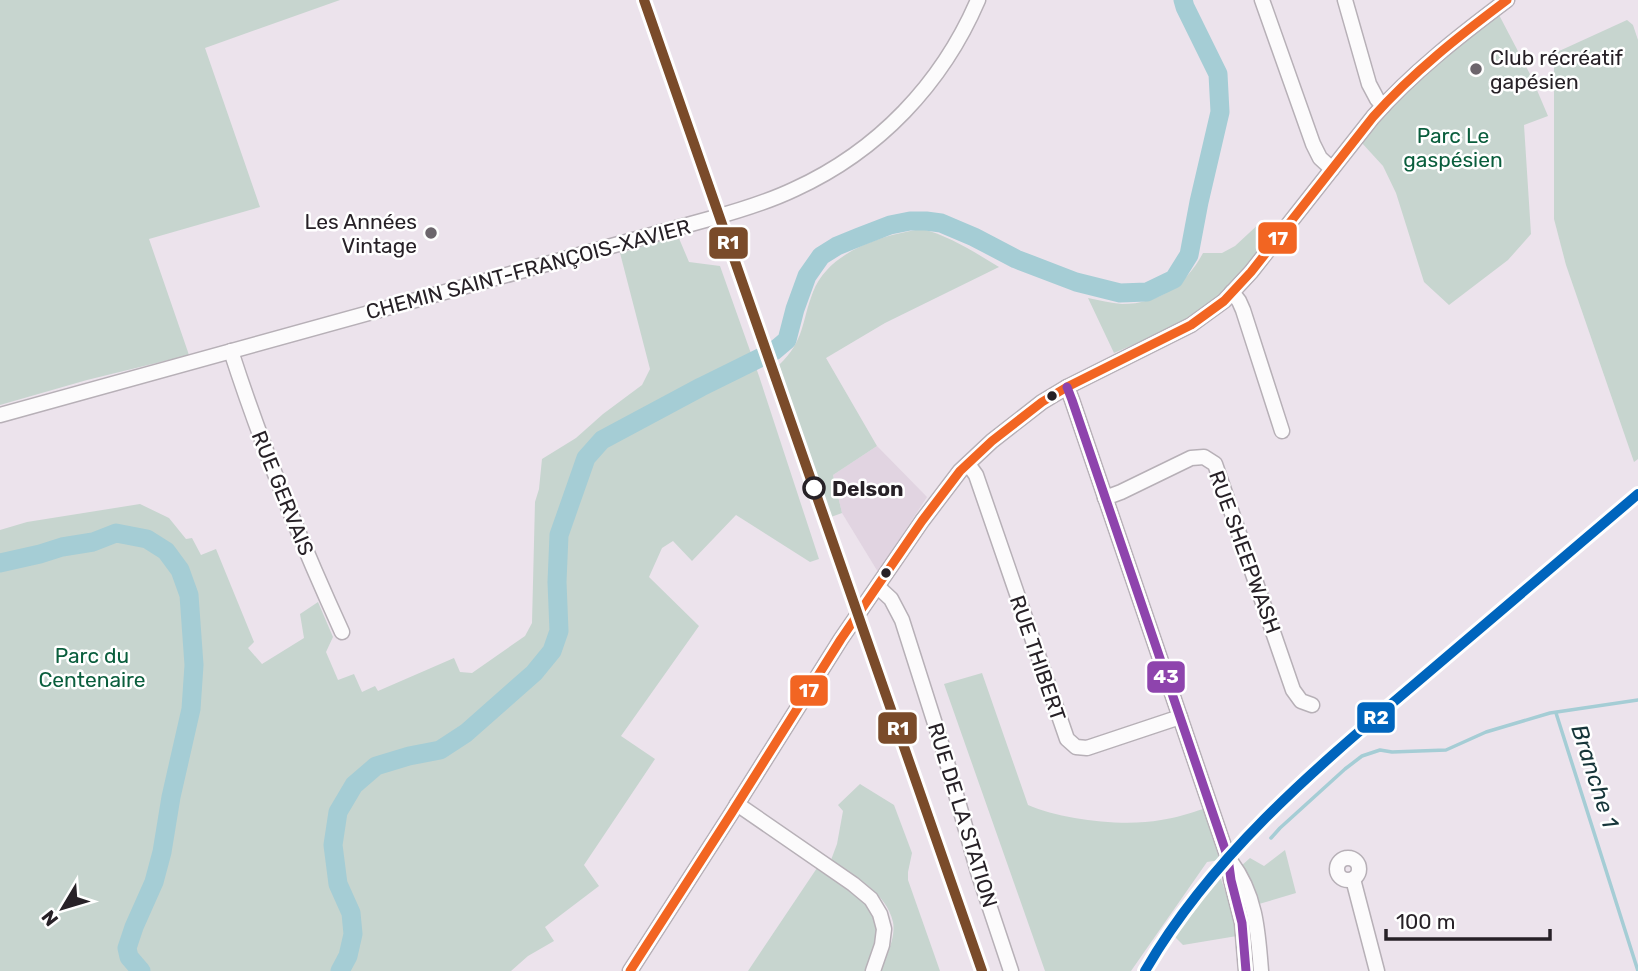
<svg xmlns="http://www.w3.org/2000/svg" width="1638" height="971" viewBox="0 0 1638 971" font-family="Rubik,sans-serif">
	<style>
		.commercial { fill: #e1d4e1 }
		.green { fill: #c7d5cf }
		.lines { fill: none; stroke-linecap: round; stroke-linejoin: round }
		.stream { stroke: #a5cdd5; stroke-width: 3.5 }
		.river { stroke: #a5cdd5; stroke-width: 19 }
		.minor-casing { stroke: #b7b0b7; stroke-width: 17 }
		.minor { stroke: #fcfbfc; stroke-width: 14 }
		.rail { stroke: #c1bec0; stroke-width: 3.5; stroke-dasharray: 9 9; stroke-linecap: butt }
		.bus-1-casing { stroke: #fff; stroke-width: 14 }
		.bus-2-casing { stroke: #fff; stroke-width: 14 }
		.bus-1 { stroke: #f26522; stroke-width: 9 }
		.bus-2 { stroke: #8e44ad; stroke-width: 9 }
		.rail-1-casing { stroke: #fff; stroke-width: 16 }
		.rail-2-casing { stroke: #fff; stroke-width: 16 }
		.rail-1 { stroke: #7a4b2a; stroke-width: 10 }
		.rail-2 { stroke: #0065bd; stroke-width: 10 }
		.poi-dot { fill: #6c656c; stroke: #fff; stroke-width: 2.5 }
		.bus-dot { fill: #272127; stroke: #fff; stroke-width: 2.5 }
		.stop-dot { fill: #fff; stroke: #272127; stroke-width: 3.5 }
		.labels { text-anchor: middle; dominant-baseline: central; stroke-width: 5; stroke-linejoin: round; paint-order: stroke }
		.poi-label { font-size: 21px; fill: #272127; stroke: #fff; text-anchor: start }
		.park-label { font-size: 21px; fill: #0a5e3d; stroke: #fff }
		.street-label { font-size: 21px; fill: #272127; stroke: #fff }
		.stop-label { font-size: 21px; font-weight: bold; fill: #272127; stroke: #fff; text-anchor: start }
		.water-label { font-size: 23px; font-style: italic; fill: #17363a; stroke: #fff }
		.line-badge { stroke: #fff; stroke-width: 2.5 }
		.badge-label { font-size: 19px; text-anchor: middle; font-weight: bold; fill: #fff }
	</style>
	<rect width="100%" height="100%" fill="#ece3ec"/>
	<!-- commercial -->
	<polygon class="commercial" points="877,446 927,497 878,572 842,513 833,475"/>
	<!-- green -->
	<g class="green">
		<polygon points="0,0 340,0 205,48 260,207 149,239 189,355 87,380 0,405"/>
		<polygon points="1498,13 1531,76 1548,116 1524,125 1531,234 1508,260 1449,305 1424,282 1396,193 1383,166 1361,142 1380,118 1414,82"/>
		<polygon points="1627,20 1633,25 1638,40 1638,459 1634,462 1566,265 1554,219 1554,63 1557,52"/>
		<path d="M1262,221L1276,229C1252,258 1229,291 1198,312C1172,330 1142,341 1114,353L1088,298C1099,300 1111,303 1122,304C1159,304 1186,285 1203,253H1222L1235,246Z"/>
		<path d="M922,229C950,236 974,252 999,267L885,323L826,358L877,446L833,475L842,513L831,517L779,365C805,340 801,323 813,292C829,251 882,235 922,229Z"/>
		<polygon points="678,236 689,262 720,266 759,376 819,559 810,562 736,515 692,561 673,541 662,548 649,577 699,626 621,736 655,759 584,865 599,886 545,927 554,941 528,956 511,971 0,971 0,530 27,522 140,504 169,518 186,539 192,538 201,555 216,549 254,642 248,648 262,664 304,638 300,614 318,602 333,637 326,652 338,680 354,674 362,692 375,686 378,691 454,658 460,672 472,673 525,636 532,623 535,502 539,489 542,459 576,438 603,414 642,385 650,369 620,253"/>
		<path d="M982,673L1028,805C1063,820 1124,827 1161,820C1176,818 1190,813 1203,809L1220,860L1207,862L1131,971H1045L944,684Z"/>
		<path d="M860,784L894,805L912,853L908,872V880L940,971H880C886,957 896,938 893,922C887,893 853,875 831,860L837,844L843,811L838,805Z"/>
		<polygon points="1285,850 1296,893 1259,904 1241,866 1250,858 1264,866"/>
		<path d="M817,868C837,882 883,904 878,933C877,946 871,959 867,971H748Z"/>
		<polygon points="1220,876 1235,920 1237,936 1183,945 1175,937"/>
	</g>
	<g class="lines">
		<!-- stream -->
		<g class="stream">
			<polyline points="1556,713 1638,971"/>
			<polyline points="1271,838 1280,828 1345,769 1362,756 1380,750 1392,752 1446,750 1486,732 1550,713 1638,700"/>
		</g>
		<!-- river -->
		<g class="river">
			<polyline points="0,563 40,554 62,547 93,542 116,533 147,539 166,551 180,570 189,595 194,665 191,709 171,797 162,852 154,882 134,927 127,948 129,957 141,971"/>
			<polyline points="340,971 348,956 353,934 351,913 338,884 333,845 338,812 354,785 376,766 409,756 440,750 466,733 534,673 552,651 559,631 557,582 559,535 586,458 602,440 701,387 774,351 787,340 795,309 807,276 821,256 837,246 859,237 890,225 910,221 926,221 941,223 974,237 1016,259 1076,282 1120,293 1147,292 1174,279 1189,255 1199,202 1220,112 1218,74 1185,7 1183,0"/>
		</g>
		<defs>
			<g id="minor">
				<polyline points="1262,0 1313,144 1320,158 1332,169"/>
				<polyline points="1345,0 1369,84 1377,99 1383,106"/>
				<polyline points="1232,292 1239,301 1243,310 1282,431"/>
				<path d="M231,351C262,447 300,540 342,632"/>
				<polyline points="1067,387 1072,400 1228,858 1231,880 1242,923 1246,971"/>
				<path d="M0,415L709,219C738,211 768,202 795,189C878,151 942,84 978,0"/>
				<polyline points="968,464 976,475 1067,739 1076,747 1087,748 1180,717"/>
				<polyline points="1105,498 1121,492 1191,458 1204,457 1215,464 1293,690 1301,701 1312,705"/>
				<polyline points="878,587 891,599 902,620 944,752 978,872 1011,971"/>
				<polyline points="737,804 853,884 871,899 880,914 884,929 882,945 873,971"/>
				<circle cx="1348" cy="869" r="11"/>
				<path d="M1231,862C1256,895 1258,932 1261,971"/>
				<polyline points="1353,879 1377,971"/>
				<path d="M630,971L731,814L841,639L922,521L960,471L992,441L1042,402L1067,387L1191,325L1224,301L1251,272L1373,117C1413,72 1459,36 1507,0"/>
			</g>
		</defs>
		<!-- minor casing -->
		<use href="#minor" class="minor-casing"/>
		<!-- minor -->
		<use href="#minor" class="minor"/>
		<!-- rail -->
		<path class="rail" d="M1145,971C1212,855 1316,768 1416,683C1490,620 1564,557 1638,494"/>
		<defs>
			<path id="bus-1" d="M630,971L731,814L841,639L922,521L960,471L992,441L1042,402L1067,387L1191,325L1224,301L1251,272L1373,117C1413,72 1459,36 1507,0"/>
			<polyline id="bus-2" points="1067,387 1072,400 1228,858 1231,880 1242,923 1246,971"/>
		</defs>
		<!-- bus-1 casing -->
		<use href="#bus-1" class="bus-1-casing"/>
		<!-- bus-2 casing -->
		<use href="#bus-2" class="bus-2-casing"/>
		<!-- bus-1 -->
		<use href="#bus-1" class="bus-1"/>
		<!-- bus-2 -->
		<use href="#bus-2" class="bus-2"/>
		<defs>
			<polyline id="rail-1" points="644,0 982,971"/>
			<path id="rail-2" d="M1145,971C1212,855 1316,768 1416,683C1490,620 1564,557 1638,494"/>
		</defs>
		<!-- rail-1 casing -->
		<use href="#rail-1" class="rail-1-casing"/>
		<!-- rail-2 casing -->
		<use href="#rail-2" class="rail-2-casing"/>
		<!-- rail-1 -->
		<use href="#rail-1" class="rail-1"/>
		<!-- rail-2 -->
		<use href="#rail-2" class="rail-2"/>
	</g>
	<!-- markers -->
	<g class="poi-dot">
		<circle cx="1476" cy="69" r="7"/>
		<circle cx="431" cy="233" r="7"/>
	</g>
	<g class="bus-dot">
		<circle cx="1052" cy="396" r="6"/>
		<circle cx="886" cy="573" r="6"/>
	</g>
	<circle class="stop-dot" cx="814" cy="488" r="10"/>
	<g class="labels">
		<!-- poi labels -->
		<g class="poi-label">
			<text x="1490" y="57">Club récréatif<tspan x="1490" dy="24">gapésien</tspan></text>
			<text x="417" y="221" text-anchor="end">Les Années<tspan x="417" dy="24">Vintage</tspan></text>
		</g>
		<!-- park labels -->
		<g class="park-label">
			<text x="1453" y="135">Parc Le<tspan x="1453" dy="24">gaspésien</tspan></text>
			<text x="92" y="655">Parc du<tspan x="92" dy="24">Centenaire</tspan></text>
		</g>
		<!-- street labels -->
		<g class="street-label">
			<text transform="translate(528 269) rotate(-15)">CHEMIN SAINT-FRANÇOIS-XAVIER</text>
			<text transform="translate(283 493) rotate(68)">RUE GERVAIS</text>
			<text transform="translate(1245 552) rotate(70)">RUE SHEEPWASH</text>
			<text transform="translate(1038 658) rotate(71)">RUE THIBERT</text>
			<text transform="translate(963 815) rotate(73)">RUE DE LA STATION</text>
		</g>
		<!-- stop labels -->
		<g class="stop-label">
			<text x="832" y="488">Delson</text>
		</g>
		<!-- water labels -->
		<g class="water-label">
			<text transform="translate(1595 776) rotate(72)">Branche 1</text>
		</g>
	</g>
	<g class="line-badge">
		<rect x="1257" y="221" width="41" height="34" rx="7" fill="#f26522"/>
		<rect x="708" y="226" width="41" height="34" rx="7" fill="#7a4b2a"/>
		<rect x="1146" y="660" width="40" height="34" rx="7" fill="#8e44ad"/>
		<rect x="789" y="674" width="40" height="33" rx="7" fill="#f26522"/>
		<rect x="1356" y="701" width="40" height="33" rx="7" fill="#0065bd"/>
		<rect x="877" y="711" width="41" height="34" rx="7" fill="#7a4b2a"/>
	</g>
	<g class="badge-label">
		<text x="1278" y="245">17</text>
		<text x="728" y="249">R1</text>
		<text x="1166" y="683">43</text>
		<text x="809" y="697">17</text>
		<text x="1376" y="724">R2</text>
		<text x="898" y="735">R1</text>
	</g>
	<!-- north arrow -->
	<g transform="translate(63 908) rotate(232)" stroke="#ffffff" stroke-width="5" paint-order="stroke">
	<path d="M0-5L12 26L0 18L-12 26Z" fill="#272127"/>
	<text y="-10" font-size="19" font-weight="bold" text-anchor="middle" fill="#272127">N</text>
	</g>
	<!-- scale -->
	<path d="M1386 929v10h164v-10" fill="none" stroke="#272127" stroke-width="3.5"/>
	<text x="1396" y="929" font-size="21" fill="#272127" stroke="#ffffff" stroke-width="5" paint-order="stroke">100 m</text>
</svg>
